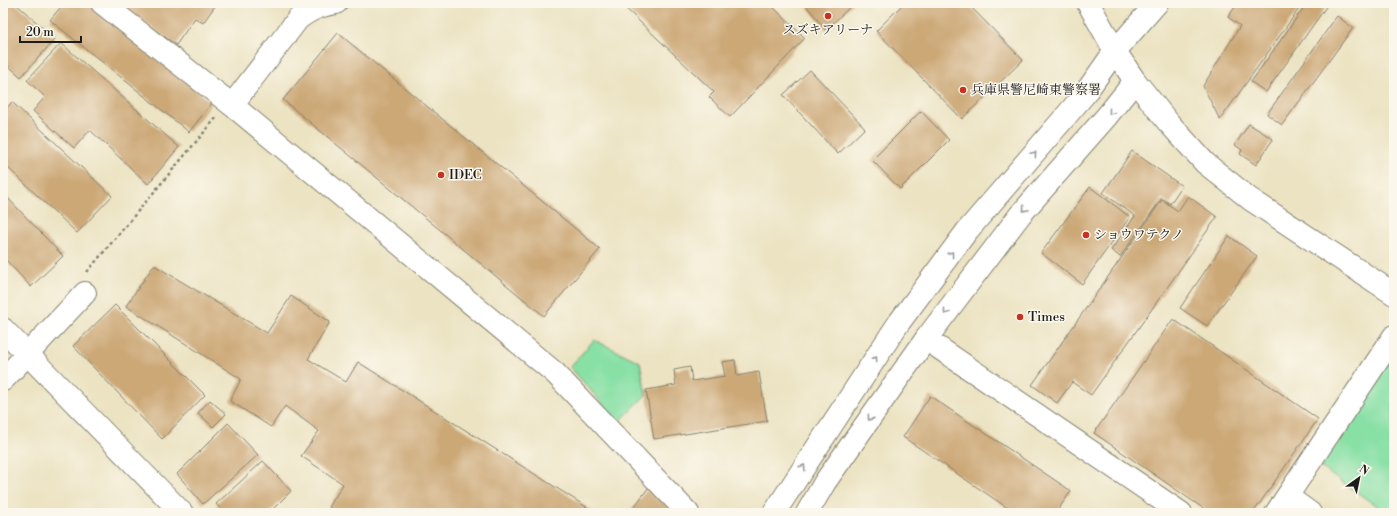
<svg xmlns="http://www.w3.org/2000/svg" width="1397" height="516" viewBox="0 0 1397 516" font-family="'Libre Bodoni','Noto Serif JP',serif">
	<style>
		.green { fill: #88e0a5; stroke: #527e60 }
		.building { fill: #cca877 }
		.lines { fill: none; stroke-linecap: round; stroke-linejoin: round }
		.minor-casing { stroke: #84806f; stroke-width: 24 }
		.path { stroke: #84806f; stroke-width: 2.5; stroke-dasharray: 3 3; stroke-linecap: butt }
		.minor { stroke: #fff; stroke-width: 22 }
		.oneway { stroke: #999 }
		.poi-dot { fill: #c8321e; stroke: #fbf7ec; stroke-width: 1.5 }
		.labels { text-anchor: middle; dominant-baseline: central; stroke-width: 3; stroke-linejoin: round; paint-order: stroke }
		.poi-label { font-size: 13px; fill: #1c1c1c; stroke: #fbf7ec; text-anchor: start }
	</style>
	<rect width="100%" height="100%" fill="#fbf7ec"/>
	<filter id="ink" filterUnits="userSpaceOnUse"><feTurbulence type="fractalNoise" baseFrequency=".025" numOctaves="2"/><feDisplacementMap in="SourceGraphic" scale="8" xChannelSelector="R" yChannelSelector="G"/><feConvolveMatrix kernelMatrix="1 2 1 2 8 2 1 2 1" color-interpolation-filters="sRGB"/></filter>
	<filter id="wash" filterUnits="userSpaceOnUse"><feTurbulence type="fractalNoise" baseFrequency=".012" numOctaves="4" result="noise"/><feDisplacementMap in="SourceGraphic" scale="16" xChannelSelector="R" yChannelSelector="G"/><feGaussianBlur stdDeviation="0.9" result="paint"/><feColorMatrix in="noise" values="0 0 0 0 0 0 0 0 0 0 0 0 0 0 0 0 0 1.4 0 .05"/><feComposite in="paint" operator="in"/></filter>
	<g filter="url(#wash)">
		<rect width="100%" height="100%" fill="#ece3c2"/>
		<!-- green -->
		<g class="green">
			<polygon points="594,340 640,362 646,395 619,422 570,367"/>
			<polygon points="1394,353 1394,513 1387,513 1317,465"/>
		</g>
		<g id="blocks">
			<!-- building -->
			<g class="building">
				<polygon points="3,3 15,3 55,39 21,77 3,61"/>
				<polygon points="64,3 88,3 212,103 189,132 50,20"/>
				<polygon points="118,3 211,3 215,6 203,23 195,18 176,45"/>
				<polygon points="620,3 769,3 805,38 730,117 709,97 714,92"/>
				<polygon points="804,3 854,3 826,30"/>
				<polygon points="904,3 967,3 1023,60 962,119 876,31"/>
				<polygon points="1238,3 1303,3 1220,120 1203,86 1240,26 1228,17"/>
				<polygon points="1307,3 1328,4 1266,92 1251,82"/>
				<polygon points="1337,16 1353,28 1282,125 1267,114"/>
				<polygon points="338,33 600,249 544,316 283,100"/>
				<polygon points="61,43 179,147 148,184 90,130 74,148 33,111 45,97 27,80"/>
				<polygon points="810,70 865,128 838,154 783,95"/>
				<polygon points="12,102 112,196 77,233 3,163 3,112"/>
				<polygon points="921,111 949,140 900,189 872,160"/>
				<polygon points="1249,124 1273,139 1256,165 1240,154 1242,150 1235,145"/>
				<polygon points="1132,151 1182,186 1170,204 1162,198 1120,257 1111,250 1135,216 1103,193"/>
				<polygon points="1090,187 1130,217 1082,284 1041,253"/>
				<polygon points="3,193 63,256 31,287 3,257"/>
				<polygon points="1188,196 1217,217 1091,395 1072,382 1057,403 1032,385 1162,200 1178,211"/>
				<polygon points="1229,236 1257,256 1207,326 1180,308"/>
				<polygon points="154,265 267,333 291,296 330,322 308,359 346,382 358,362 596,513 339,513 329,507 343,484 301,456 319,431 285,406 271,427 230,401 241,379 126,306"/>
				<polygon points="115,305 205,395 162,439 73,346"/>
				<polygon points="1173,319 1318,419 1253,513 1210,513 1094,433"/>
				<polygon points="735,360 737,376 759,372 767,421 654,439 646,390 676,385 674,370 690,367 692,381 725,376 722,362"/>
				<polygon points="930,396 1071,491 1056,513 1015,513 903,437"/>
				<polygon points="210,400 226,414 213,427 198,413"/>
				<polygon points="228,423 258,455 203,504 177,474"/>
				<polygon points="263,461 291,491 269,513 225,513 216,504"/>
				<polygon points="649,487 675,513 633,513 631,511"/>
			</g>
		</g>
	</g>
	<g filter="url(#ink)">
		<use href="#blocks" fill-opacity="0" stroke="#84806f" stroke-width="1"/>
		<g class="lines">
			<defs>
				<g id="minor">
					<polyline points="102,3 232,105 555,373 688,513"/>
					<polyline points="1088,3 1115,51 1135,81 1168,122 1205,163 1250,199 1394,294"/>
					<path d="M232,105L298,19C311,9 321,5 336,3"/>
					<polyline points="3,329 182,513"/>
					<polyline points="926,339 1181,513"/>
					<polyline points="3,380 85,293"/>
					<polyline points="1288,497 1310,513"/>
					<polyline points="774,513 898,324 967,231 1084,95 1115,51 1157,3"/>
					<polyline points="807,513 825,482 926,339 1020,215 1107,116 1135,81"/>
					<polyline points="1276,513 1394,336"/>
				</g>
			</defs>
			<!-- minor casing -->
			<use href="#minor" class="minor-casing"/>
			<!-- path -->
			<polyline class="path" points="87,272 216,118"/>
			<!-- minor -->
			<use href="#minor" class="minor"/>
		</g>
		<!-- one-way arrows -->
		<defs><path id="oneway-chevron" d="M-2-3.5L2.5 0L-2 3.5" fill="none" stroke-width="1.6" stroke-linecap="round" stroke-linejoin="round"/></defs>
		<g class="oneway">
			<use href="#oneway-chevron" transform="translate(1111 112) rotate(128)"/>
			<use href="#oneway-chevron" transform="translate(1034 154) rotate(-49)"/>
			<use href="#oneway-chevron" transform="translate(1025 209) rotate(131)"/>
			<use href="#oneway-chevron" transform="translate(951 254) rotate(-53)"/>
			<use href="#oneway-chevron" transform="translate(946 312) rotate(127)"/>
			<use href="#oneway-chevron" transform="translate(875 359) rotate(-56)"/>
			<use href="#oneway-chevron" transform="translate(870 418) rotate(125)"/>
			<use href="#oneway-chevron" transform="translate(803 467) rotate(-57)"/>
		</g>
	</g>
	<!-- markers -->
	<g class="poi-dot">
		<circle cx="828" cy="16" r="4"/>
		<circle cx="963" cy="90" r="4"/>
		<circle cx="441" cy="175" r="4"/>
		<circle cx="1086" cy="235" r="4"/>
		<circle cx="1020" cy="317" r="4"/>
	</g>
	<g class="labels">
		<!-- poi labels -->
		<g class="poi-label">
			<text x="828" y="30" text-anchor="middle">スズキアリーナ</text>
			<text x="971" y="90">兵庫県警尼崎東警察署</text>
			<text x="449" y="175">IDEC</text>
			<text x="1094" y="235">ショウワテクノ</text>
			<text x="1028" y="317">Times</text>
		</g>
	</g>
	<!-- margin -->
	<rect width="1397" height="516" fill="none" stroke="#fbf7ec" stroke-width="16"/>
	<!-- north arrow -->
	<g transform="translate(1359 478) rotate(33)" stroke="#fbf7ec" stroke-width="3" paint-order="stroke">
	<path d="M0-3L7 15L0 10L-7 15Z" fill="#1c1c1c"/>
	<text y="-6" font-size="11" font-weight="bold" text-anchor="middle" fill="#1c1c1c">N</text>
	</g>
	<!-- scale -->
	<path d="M20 36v6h61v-6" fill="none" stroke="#1c1c1c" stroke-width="2"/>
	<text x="26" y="36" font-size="12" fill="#1c1c1c" stroke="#fbf7ec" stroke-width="3" paint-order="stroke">20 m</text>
</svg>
